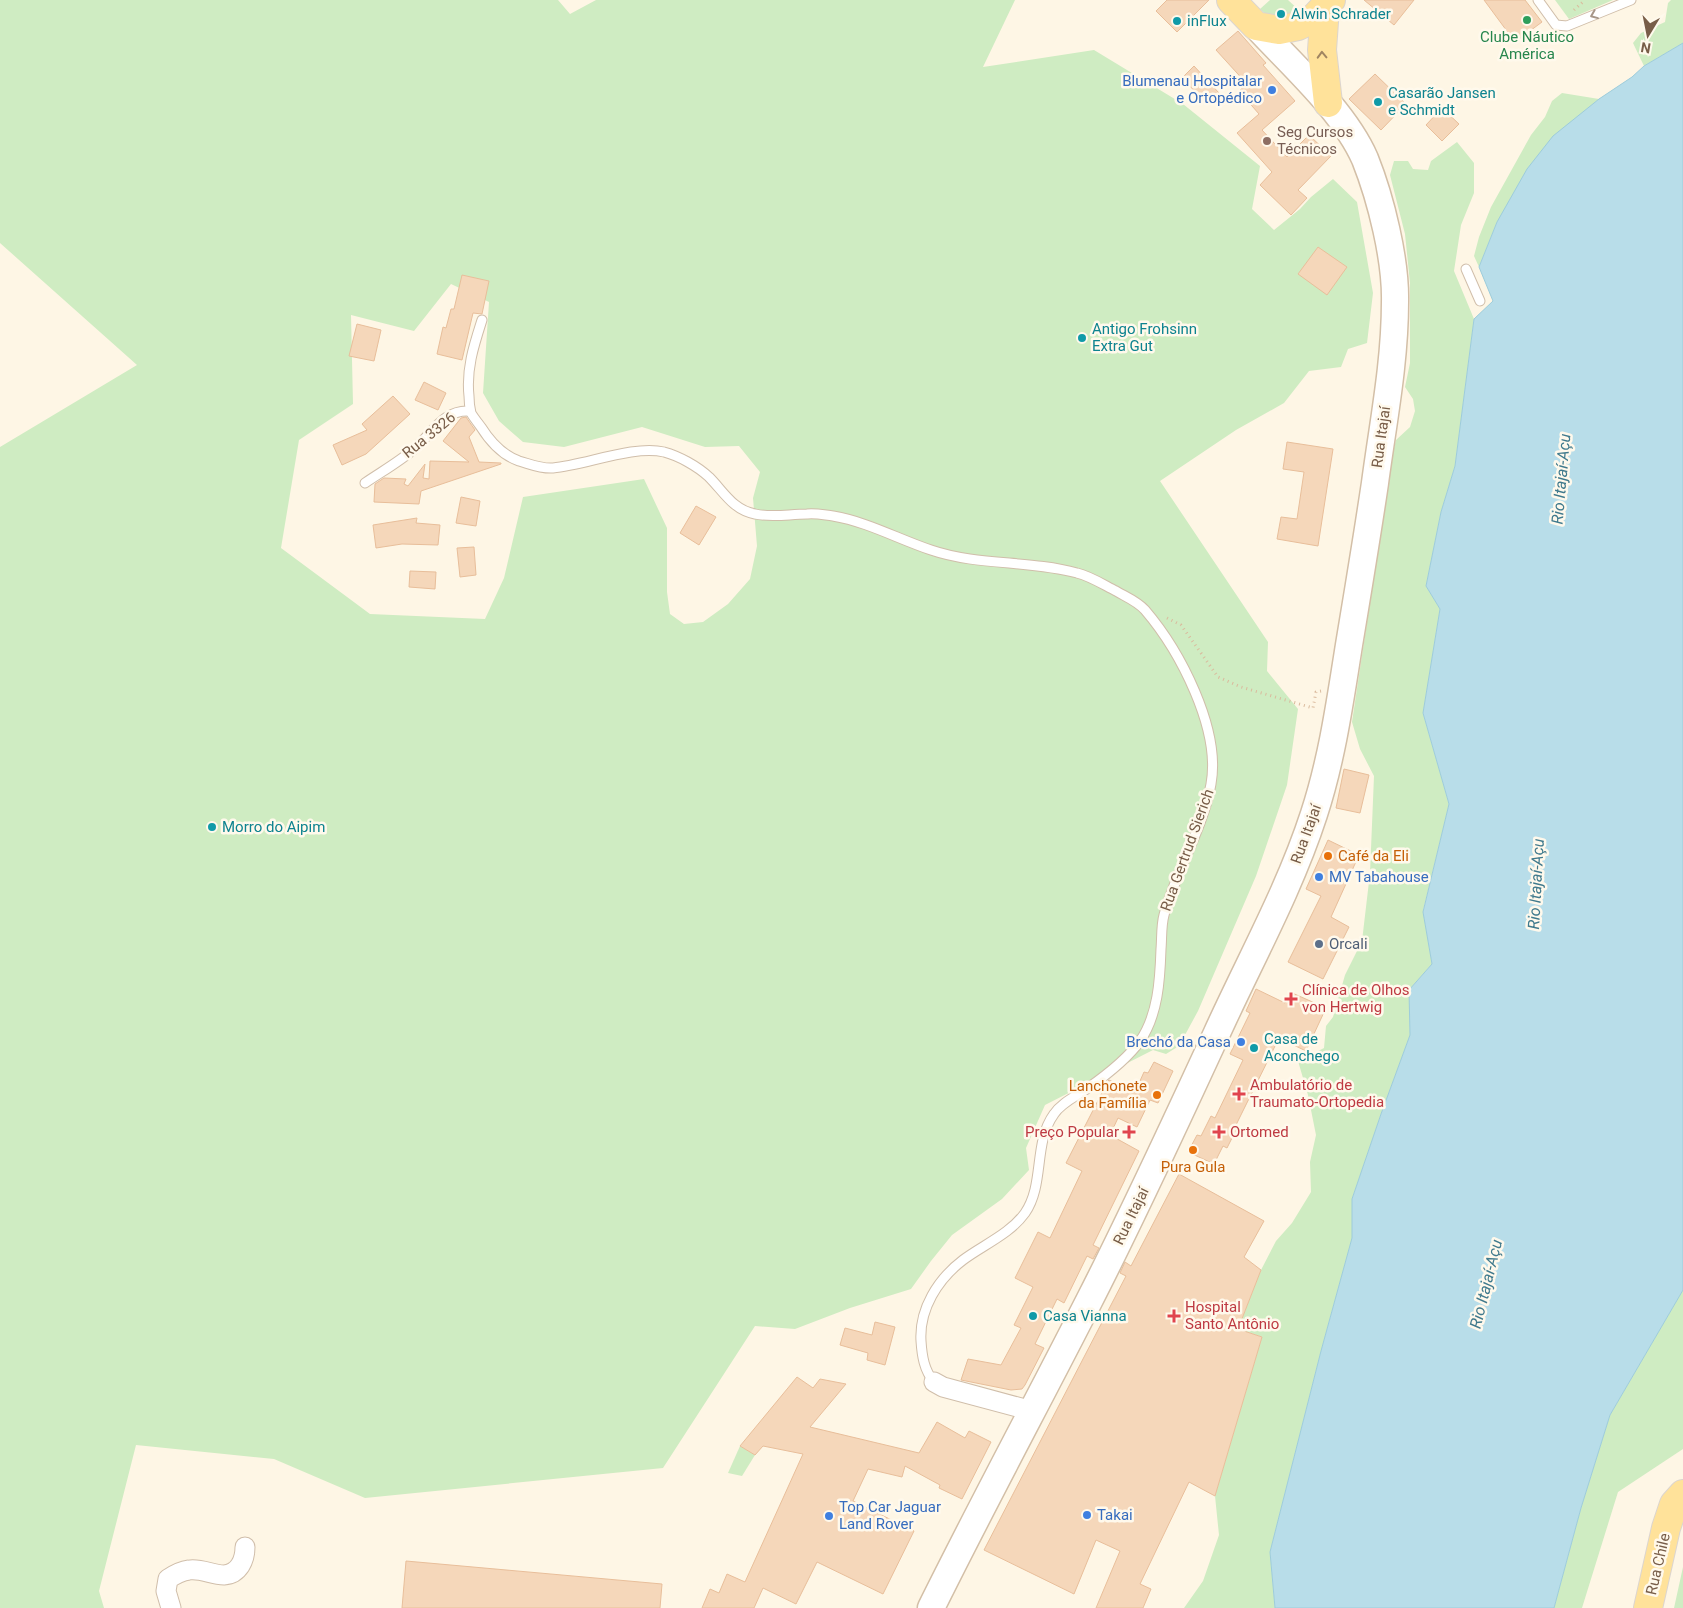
<svg xmlns="http://www.w3.org/2000/svg" width="1683" height="1608" viewBox="0 0 1683 1608" font-family="Roboto,sans-serif">
	<style>
		.green { fill: #cfecc2; fill-rule: evenodd }
		.water { fill: #b8dde9; stroke: #9dccdb }
		.building { fill: #f5d7ba; stroke: #e8be9a }
		.lines { fill: none; stroke-linecap: round; stroke-linejoin: round }
		.service-casing { stroke: #d0beaa; stroke-width: 11 }
		.minor-casing { stroke: #d0beaa; stroke-width: 21 }
		.secondary-casing { stroke: #d3bfa7; stroke-width: 29 }
		.primary-casing { stroke: #dcd5cf; stroke-width: 30 }
		.path { stroke: #daba9d; stroke-width: 3; stroke-dasharray: 1 4; stroke-linecap: butt }
		.service { stroke: #fff; stroke-width: 9 }
		.minor { stroke: #fff; stroke-width: 19 }
		.secondary { stroke: #fff; stroke-width: 26 }
		.primary { stroke: #ffe29a; stroke-width: 28 }
		.oneway { stroke: #a79688 }
		.oneway2 { stroke: #a08561 }
		.culture-dot { fill: #0f9aa8; stroke: #fff9ec; stroke-width: 2 }
		.leisure-dot { fill: #2e9e5b; stroke: #fff9ec; stroke-width: 2 }
		.shop-dot { fill: #3f7fe0; stroke: #fff9ec; stroke-width: 2 }
		.education-dot { fill: #8d6e63; stroke: #fff9ec; stroke-width: 2 }
		.food-dot { fill: #e8710a; stroke: #fff9ec; stroke-width: 2 }
		.service-dot { fill: #5c6f8a; stroke: #fff9ec; stroke-width: 2 }
		.health-dot { fill: #e0444e; stroke: #fff9ec; stroke-width: 2 }
		.labels { text-anchor: middle; dominant-baseline: central; stroke-width: 5; stroke-linejoin: round; paint-order: stroke }
		.culture-label { font-size: 15px; fill: #0d838f; stroke: #fff9ec; text-anchor: start }
		.leisure-label { font-size: 15px; fill: #27864d; stroke: #fff9ec }
		.shop-label { font-size: 15px; fill: #366cbe; stroke: #fff9ec; text-anchor: start }
		.education-label { font-size: 15px; fill: #785e54; stroke: #fff9ec; text-anchor: start }
		.street-label { font-size: 15px; fill: #785d48; stroke: #fff9ec }
		.food-label { font-size: 15px; fill: #c56008; stroke: #fff9ec; text-anchor: start }
		.service-label { font-size: 15px; fill: #4e5e75; stroke: #fff9ec; text-anchor: start }
		.health-label { font-size: 15px; fill: #be3a42; stroke: #fff9ec; text-anchor: start }
		.water-label { font-size: 16px; font-style: italic; fill: #407a8d; stroke: #fff9ec }
	</style>
	<rect width="100%" height="100%" fill="#fef6e5"/>
	<!-- green -->
	<g class="green">
		<path d="M0,0H558L570,14L596,0H1015L983,67L1094,50L1183,104L1260,166L1252,209L1274,230L1300,209L1311,197L1333,179L1357,202L1373,293L1367,343L1348,349L1341,367L1309,371L1284,403L1236,430L1160,481L1268,642L1267,671L1298,709L1287,785L1256,876L1198,1011L1179,1046L1166,1054L1153,1050L1045,1105L1026,1148L1029,1170L1002,1199L952,1235L931,1261L911,1289L850,1308L795,1329L755,1326L663,1468L365,1498L274,1459L136,1445L99,1591L104,1608H0V447L137,365L0,243ZM451,284L489,302L483,393L499,421L523,442L564,447L642,427L705,447L739,446L760,472L753,498L757,546L750,579L728,604L703,622L684,624L670,614L667,592V528L644,479L523,497L504,578L485,619L370,614L281,548L299,440L353,404L351,315L414,331Z"/>
		<polygon points="1270,0 1288,0 1300,11 1294,16 1269,17 1260,9"/>
		<polygon points="1555,0 1613,0 1569,19"/>
		<polygon points="1671,0 1683,0 1683,43 1644,66 1633,43 1641,33 1665,22 1668,3"/>
		<polygon points="1562,93 1599,99 1577,118 1497,222 1479,267 1474,256 1479,237 1491,207 1531,135 1545,117 1552,101"/>
		<polygon points="1457,142 1474,163 1474,193 1461,225 1454,271 1474,319 1455,466 1441,512 1426,586 1440,609 1423,713 1449,804 1423,911 1432,964 1409,990 1410,1035 1381,1114 1352,1199 1352,1238 1321,1351 1270,1552 1275,1608 1184,1608 1203,1581 1219,1535 1215,1496 1262,1337 1238,1329 1261,1270 1276,1241 1292,1223 1311,1192 1310,1162 1316,1135 1308,1095 1298,1061 1324,1048 1326,1026 1333,1017 1345,975 1362,941 1370,873 1374,776 1360,749 1352,722 1392,456 1396,440 1410,427 1415,411 1413,399 1405,387 1410,363 1410,283 1405,234 1390,175 1394,161 1408,161 1413,169 1428,170 1431,161"/>
		<polygon points="1683,1290 1683,1449 1618,1492 1582,1608 1554,1608 1581,1508 1610,1415"/>
		<polygon points="740,1446 755,1455 742,1476 728,1473"/>
		<polygon points="1683,1567 1683,1608 1674,1608"/>
	</g>
	<!-- water -->
	<polygon class="water" points="1683,43 1683,1290 1610,1415 1581,1508 1554,1608 1275,1608 1270,1552 1321,1351 1352,1238 1352,1199 1381,1114 1410,1035 1409,990 1432,964 1423,912 1449,804 1423,713 1440,609 1426,586 1441,512 1455,466 1474,319 1493,301 1479,267 1497,222 1527,169 1553,136 1599,99 1632,77 1644,66"/>
	<!-- building -->
	<g class="building">
		<polygon points="1167,0 1209,0 1177,32 1156,11"/>
		<polygon points="1364,0 1414,0 1394,25"/>
		<polygon points="1484,0 1525,0 1542,22 1515,42"/>
		<polygon points="1238,31 1266,63 1263,65 1295,101 1262,130 1287,157 1309,135 1331,156 1298,190 1307,198 1291,215 1260,185 1272,172 1237,133 1259,114 1239,91 1247,84 1216,50"/>
		<polygon points="1194,66 1219,93 1207,104 1182,78"/>
		<polygon points="1375,74 1406,104 1381,130 1349,99"/>
		<polygon points="1442,108 1459,124 1442,141 1426,125"/>
		<polygon points="1318,247 1347,267 1327,295 1298,274"/>
		<polygon points="462,275 489,281 482,314 473,313 462,360 437,354 443,327 446,328 451,309 454,309"/>
		<polygon points="357,324 381,330 374,361 349,356"/>
		<polygon points="424,382 446,393 438,410 415,400"/>
		<polygon points="393,396 410,414 366,454 342,465 333,445 367,430 362,424"/>
		<polygon points="466,417 475,430 469,437 479,462 501,463 501,464 421,491 419,504 374,502 375,484 384,478 406,479 404,484 408,486 425,464 423,478 429,479 430,461 469,462 443,441 461,418"/>
		<polygon points="1287,442 1333,449 1318,546 1277,539 1281,517 1297,519 1304,472 1283,469"/>
		<polygon points="461,497 480,501 476,526 456,523"/>
		<polygon points="696,506 716,517 699,545 680,533"/>
		<polygon points="417,518 416,523 440,525 438,545 402,544 376,548 373,525"/>
		<polygon points="474,547 476,575 460,577 457,548"/>
		<polygon points="410,571 436,572 435,589 409,587"/>
		<polygon points="1344,769 1369,775 1360,813 1336,808"/>
		<polygon points="1328,840 1359,855 1331,917 1349,927 1323,979 1288,962 1321,896 1306,889"/>
		<polygon points="1256,989 1285,1003 1290,992 1326,1008 1306,1051 1279,1038 1235,1127 1237,1128 1227,1148 1223,1146 1214,1164 1188,1152 1197,1135 1201,1136 1211,1116 1215,1118 1243,1060 1230,1054 1250,1013 1246,1011"/>
		<polygon points="1154,1062 1173,1071 1158,1103 1150,1100 1137,1127 1118,1118 1110,1135 1139,1151 1093,1245 1099,1248 1093,1259 1087,1256 1064,1303 1057,1299 1035,1344 1044,1348 1025,1385 1022,1389 1011,1390 961,1380 968,1359 1001,1365 1021,1328 1014,1325 1033,1287 1015,1278 1038,1232 1050,1238 1082,1171 1066,1163 1108,1081 1109,1080 1135,1092 1144,1072 1148,1073"/>
		<polygon points="1179,1174 1264,1221 1244,1257 1261,1270 1238,1329 1262,1337 1215,1496 1189,1482 1140,1584 1151,1589 1143,1608 1096,1608 1120,1551 1096,1540 1074,1594 984,1550 1126,1276 1120,1273 1125,1262 1131,1266"/>
		<polygon points="875,1322 895,1327 885,1365 867,1360 868,1353 840,1345 845,1328 872,1335"/>
		<polygon points="797,1377 813,1388 820,1379 846,1384 810,1427 919,1453 937,1422 965,1438 969,1431 991,1442 962,1499 939,1488 940,1485 905,1466 902,1477 868,1469 853,1501 914,1531 883,1594 817,1562 796,1604 763,1588 754,1608 702,1608 710,1589 719,1593 727,1574 745,1582 803,1454 763,1446 755,1455 740,1446"/>
		<polygon points="406,1561 662,1584 660,1608 402,1608"/>
	</g>
	<g class="lines">
		<defs>
			<g id="service">
				<polyline points="1538,0 1556,25 1567,26 1631,0"/>
				<polyline points="1466,269 1480,301"/>
				<path d="M482,320C474,345 466,369 469,396C469,400 470,409 471,413C474,418 478,423 481,427C491,443 502,455 519,461C530,464 541,469 553,468C586,465 633,445 664,452C679,456 697,466 709,477C724,492 733,510 755,514C773,518 789,514 807,514C816,513 824,515 833,516C868,522 898,539 931,550C978,566 1029,560 1077,573C1090,576 1104,585 1116,591C1126,597 1137,601 1145,610C1180,651 1221,729 1211,784C1203,830 1176,870 1164,915C1161,926 1162,938 1161,949C1160,980 1158,1015 1140,1041C1128,1058 1105,1076 1088,1088C1077,1096 1062,1102 1054,1114C1033,1143 1045,1184 1025,1213C1010,1234 983,1245 963,1260C938,1279 919,1309 921,1341C922,1356 924,1370 934,1382"/>
				<path d="M365,483C381,472 399,462 414,449C432,434 443,409 470,411"/>
			</g>
			<g id="minor">
				<polyline points="934,1382 943,1387 1032,1411"/>
				<path d="M171,1608L166,1591L168,1579C174,1575 181,1571 189,1570C201,1568 212,1575 224,1575C239,1574 245,1560 245,1547"/>
			</g>
			<path id="secondary" d="M931,1608C982,1505 1037,1403 1089,1301C1134,1213 1175,1124 1216,1035C1249,962 1289,891 1314,814C1332,759 1340,702 1349,645C1358,591 1367,537 1375,483C1383,423 1395,363 1395,302C1396,260 1381,199 1365,159C1344,111 1292,65 1256,26"/>
			<g id="primary">
				<polyline points="1231,0 1256,26 1279,30 1298,26 1313,19 1331,0"/>
				<polyline points="1325,8 1322,50 1328,103"/>
				<polyline points="1648,1608 1666,1528 1674,1504 1683,1494"/>
			</g>
		</defs>
		<!-- service casing -->
		<use href="#service" class="service-casing"/>
		<!-- minor casing -->
		<use href="#minor" class="minor-casing"/>
		<!-- secondary casing -->
		<use href="#secondary" class="secondary-casing"/>
		<!-- primary casing -->
		<use href="#primary" class="primary-casing"/>
		<!-- path -->
		<g class="path">
			<polyline points="1574,10 1585,0"/>
			<polyline points="1167,618 1181,625 1218,677 1241,687 1313,708 1316,692 1321,691"/>
		</g>
		<!-- service -->
		<use href="#service" class="service"/>
		<!-- minor -->
		<use href="#minor" class="minor"/>
		<!-- secondary -->
		<use href="#secondary" class="secondary"/>
		<!-- primary -->
		<use href="#primary" class="primary"/>
	</g>
	<!-- one-way arrows -->
	<defs><path id="oneway-chevron" d="M-2-3.5L2.5 0L-2 3.5" fill="none" stroke-width="1.6" stroke-linecap="round" stroke-linejoin="round" transform="scale(1.25)"/></defs>
	<use class="oneway" href="#oneway-chevron" transform="translate(1594 15) rotate(158)"/>
	<use class="oneway2" href="#oneway-chevron" transform="translate(1322 55) rotate(-92)"/>
	<!-- markers -->
	<g class="culture-dot">
		<circle cx="1281" cy="14" r="5"/>
		<circle cx="1177" cy="21" r="5"/>
		<circle cx="1378" cy="102" r="5"/>
		<circle cx="1082" cy="338" r="5"/>
		<circle cx="212" cy="827" r="5"/>
		<circle cx="1254" cy="1048" r="5"/>
		<circle cx="1033" cy="1316" r="5"/>
	</g>
	<circle class="leisure-dot" cx="1527" cy="20" r="5"/>
	<g class="shop-dot">
		<circle cx="1272" cy="90" r="5"/>
		<circle cx="1319" cy="877" r="5"/>
		<circle cx="1241" cy="1042" r="5"/>
		<circle cx="1087" cy="1515" r="5"/>
		<circle cx="829" cy="1516" r="5"/>
	</g>
	<circle class="education-dot" cx="1267" cy="141" r="5"/>
	<g class="food-dot">
		<circle cx="1328" cy="856" r="5"/>
		<circle cx="1157" cy="1095" r="5"/>
		<circle cx="1193" cy="1150" r="5"/>
	</g>
	<circle class="service-dot" cx="1319" cy="944" r="5"/>
	<g class="health-dot">
		<path d="M1288.5 991.5h5v5h5v5h-5v5h-5v-5h-5v-5h5z"/>
		<path d="M1236.5 1086.5h5v5h5v5h-5v5h-5v-5h-5v-5h5z"/>
		<path d="M1126.5 1124.5h5v5h5v5h-5v5h-5v-5h-5v-5h5z"/>
		<path d="M1216.5 1124.5h5v5h5v5h-5v5h-5v-5h-5v-5h5z"/>
		<path d="M1171.5 1308.5h5v5h5v5h-5v5h-5v-5h-5v-5h5z"/>
	</g>
	<g class="labels">
		<!-- culture labels -->
		<g class="culture-label">
			<text x="1291" y="14">Alwin Schrader</text>
			<text x="1187" y="21">inFlux</text>
			<text x="1388" y="93">Casarão Jansen<tspan x="1388" dy="17">e Schmidt</tspan></text>
			<text x="1092" y="329">Antigo Frohsinn<tspan x="1092" dy="17">Extra Gut</tspan></text>
			<text x="222" y="827">Morro do Aipim</text>
			<text x="1264" y="1039">Casa de<tspan x="1264" dy="17">Aconchego</tspan></text>
			<text x="1043" y="1316">Casa Vianna</text>
		</g>
		<!-- leisure labels -->
		<g class="leisure-label">
			<text x="1527" y="37">Clube Náutico<tspan x="1527" dy="17">América</tspan></text>
		</g>
		<!-- shop labels -->
		<g class="shop-label">
			<text x="1262" y="81" text-anchor="end">Blumenau Hospitalar<tspan x="1262" dy="17">e Ortopédico</tspan></text>
			<text x="1329" y="877">MV Tabahouse</text>
			<text x="1231" y="1042" text-anchor="end">Brechó da Casa</text>
			<text x="839" y="1507">Top Car Jaguar<tspan x="839" dy="17">Land Rover</tspan></text>
			<text x="1097" y="1515">Takai</text>
		</g>
		<!-- education labels -->
		<g class="education-label">
			<text x="1277" y="132">Seg Cursos<tspan x="1277" dy="17">Técnicos</tspan></text>
		</g>
		<!-- street labels -->
		<g class="street-label">
			<text transform="translate(429 435) rotate(-39)">Rua 3326</text>
			<text transform="translate(1381 437) rotate(-82)">Rua Itajaí</text>
			<text transform="translate(1306 834) rotate(-70)">Rua Itajaí</text>
			<text transform="translate(1187 850) rotate(-70)">Rua Gertrud Sierich</text>
			<text transform="translate(1131 1216) rotate(-64)">Rua Itajaí</text>
			<text transform="translate(1658 1564) rotate(-77)">Rua Chile</text>
		</g>
		<!-- food labels -->
		<g class="food-label">
			<text x="1338" y="856">Café da Eli</text>
			<text x="1147" y="1086" text-anchor="end">Lanchonete<tspan x="1147" dy="17">da Família</tspan></text>
			<text x="1193" y="1167" text-anchor="middle">Pura Gula</text>
		</g>
		<!-- service labels -->
		<g class="service-label">
			<text x="1329" y="944">Orcali</text>
		</g>
		<!-- health labels -->
		<g class="health-label">
			<text x="1302" y="990">Clínica de Olhos<tspan x="1302" dy="17">von Hertwig</tspan></text>
			<text x="1250" y="1085">Ambulatório de<tspan x="1250" dy="17">Traumato-Ortopedia</tspan></text>
			<text x="1119" y="1132" text-anchor="end">Preço Popular</text>
			<text x="1230" y="1132">Ortomed</text>
			<text x="1185" y="1307">Hospital<tspan x="1185" dy="17">Santo Antônio</tspan></text>
		</g>
		<!-- water labels -->
		<g class="water-label">
			<text transform="translate(1561 479) rotate(-85)">Rio Itajaí-Açu</text>
			<text transform="translate(1536 884) rotate(-87)">Rio Itajaí-Açu</text>
			<text transform="translate(1486 1284) rotate(-76)">Rio Itajaí-Açu</text>
		</g>
	</g>
	<!-- north arrow -->
	<g transform="translate(1648 35) rotate(190)" stroke="#fff9ec" stroke-width="4" paint-order="stroke">
	<path d="M0-4L9 19L0 12L-9 19Z" fill="#785d48"/>
	<text y="-8" font-size="14" font-weight="bold" text-anchor="middle" fill="#785d48">N</text>
	</g>
</svg>
